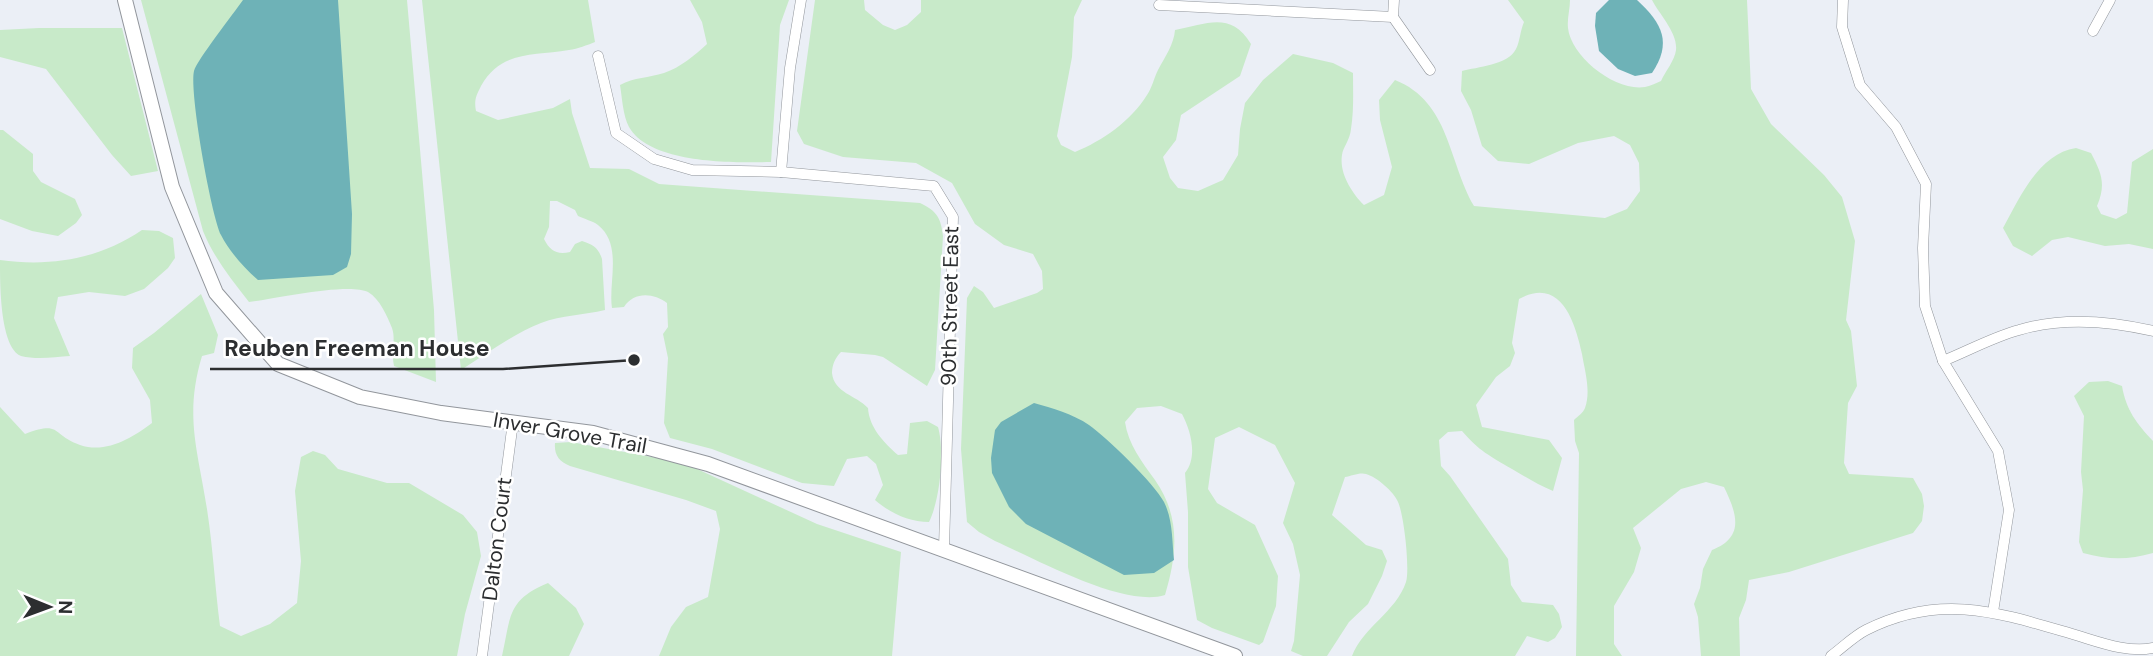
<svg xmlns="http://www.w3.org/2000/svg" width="2153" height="656" viewBox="0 0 2153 656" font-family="'DM Sans',sans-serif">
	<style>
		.green { fill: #c8eac9 }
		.water { fill: #6eb2b7 }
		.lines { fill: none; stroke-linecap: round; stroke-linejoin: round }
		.street-casing { stroke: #92969c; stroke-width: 11 }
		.secondary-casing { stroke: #92969c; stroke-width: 16 }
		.street { stroke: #fff; stroke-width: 10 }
		.secondary { stroke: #fff; stroke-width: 14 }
		.labels { text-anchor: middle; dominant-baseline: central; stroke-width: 5; stroke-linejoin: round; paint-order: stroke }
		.street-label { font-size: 21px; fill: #2c2e30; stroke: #fff }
		.leader { fill: none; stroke: #2c2e30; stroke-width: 2.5 }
		.callout-dot { fill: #2c2e30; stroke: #fff; stroke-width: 2.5 }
		.callout-label { font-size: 23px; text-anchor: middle; font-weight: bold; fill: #2c2e30; stroke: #fff; stroke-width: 5; stroke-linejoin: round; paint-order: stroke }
	</style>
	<rect width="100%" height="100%" fill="#ebeff6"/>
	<!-- green -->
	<g class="green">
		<path d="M141,0H407L434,310L436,382L394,366C391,353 396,339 392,328C387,316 380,299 368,292C349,282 273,299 249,302C231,279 214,258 203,231Z"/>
		<path d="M422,0H588L595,42C587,45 578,49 569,50C534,56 501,50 481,86C476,96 474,100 476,111L498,120L553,108L570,99L572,113L590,168L629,169L659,184L920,203C937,211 941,218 943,236L935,370L927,386L883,357L875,355L841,352C835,358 832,365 832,373C834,393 856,395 868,408C869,427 884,443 898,455L907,454L910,423L927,421L938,427C945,451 940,500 929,522C909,522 890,513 875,500L883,485L876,464L867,456L847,459L834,486L802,483L712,449L670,438L664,423L668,358L663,334L668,327L667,303C654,293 634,291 624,307L612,308C608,283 623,245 598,225C593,221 584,219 578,216L575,210L557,201H550L549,227L544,239C550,251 557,255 570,252L575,244L582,241C593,245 598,247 602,259L605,310C584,315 562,315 541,323C513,334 486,354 461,370Z"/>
		<path d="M690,0H789L780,25L771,162C734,163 650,164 629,127C623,116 622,97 620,85C634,77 649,78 664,73C681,67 694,56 707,44L702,22Z"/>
		<path d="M815,0H864L865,10L883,25L895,30L907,25L921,12V0H1082L1074,17L1072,57L1057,136L1061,145L1075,152C1102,141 1131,121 1147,95C1152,88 1154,78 1158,70C1165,57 1174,44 1175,30C1207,24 1231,11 1251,44L1240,76L1181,115L1176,140L1163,157L1170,178L1178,188L1198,191L1223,180L1238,155L1240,129L1245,103L1263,80L1293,54L1333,63L1353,73C1353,92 1354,110 1351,129C1350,140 1343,147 1342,155C1339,173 1352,193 1364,205L1384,195L1392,167L1380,120L1379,100L1395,80C1450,102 1448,161 1474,206L1605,218L1627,209L1640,191L1639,163L1630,145L1614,136L1578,143L1529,164L1498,161L1482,146L1471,110L1461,91L1462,71C1477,67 1508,65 1516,49C1520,41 1520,31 1524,22L1508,0H1570C1570,9 1567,19 1568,28C1571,57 1616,92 1645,87C1650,86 1656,83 1661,81C1665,72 1675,60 1676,50C1678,33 1659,14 1652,0H1747L1751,89L1771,124L1824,175L1842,197L1855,241L1846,320L1851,331L1857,386L1848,403L1844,463L1849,474L1913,478L1922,494L1924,506L1922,521L1913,533L1789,572L1749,580L1746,600L1739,618L1740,656H1701L1698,617L1694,604L1700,588L1703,569L1712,550C1746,537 1736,512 1724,487L1706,482L1681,489L1633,528L1641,548L1634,572L1614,606V644L1622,656H1576L1579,453L1575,441L1574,420C1578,416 1583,413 1585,408C1591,391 1585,372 1582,354C1575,322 1561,276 1519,299L1512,343L1515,353L1510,366L1496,377L1476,405L1482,427L1549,440L1562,458L1553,491C1538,485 1526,477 1512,469C1490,456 1479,451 1462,431L1448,432L1439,440L1441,466L1450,476L1508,559L1511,585L1522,602L1553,605L1559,614L1562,627L1555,638L1548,642L1527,636L1515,656H1352C1363,627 1396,612 1406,582C1410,569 1404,515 1398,502C1394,492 1377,477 1366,474C1360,472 1351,476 1345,477L1332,515L1366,545L1382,550L1387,561L1382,576L1368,604L1349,622L1327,656H1303L1291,651L1294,641L1300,575L1293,544L1283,523L1295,483L1275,445L1239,427L1215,438L1208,489L1217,503L1255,525L1278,576L1276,606L1263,642L1259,645L1212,628L1197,620L1188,567V512L1185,473C1198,457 1191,431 1182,414L1161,406L1137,408L1125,422C1128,444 1142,462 1155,480C1181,517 1177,555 1165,595C1124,608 1036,559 995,541L979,532L967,522L961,449L967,298L974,286L983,292L994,308L1037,293L1043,289L1042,271L1033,254L1004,245L975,224L952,183L916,163L843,157L804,144L797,131Z"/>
		<polygon points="39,28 122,28 158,171 131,176 112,155 46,69 0,57 0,30"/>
		<polygon points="0,130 3,130 33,154 33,171 41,182 75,199 82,215 76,223 58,236 32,231 0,219"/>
		<path d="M2076,148L2091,153C2102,174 2106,184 2097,206L2101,214L2116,219L2127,213L2132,162L2153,149V249L2129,244L2105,246L2068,237L2052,240L2032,256L2013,246L2003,228C2020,198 2038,154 2076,148Z"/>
		<path d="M142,230L159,231L173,238L175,258L168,268L144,289L125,296L89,292L58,297L54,318L70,356C55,357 37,360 21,356C0,347 0,285 0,260C51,267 99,259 142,230Z"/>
		<path d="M201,294L218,335L214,353L202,356C184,416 198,450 207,509C213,548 215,587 220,626L241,636L270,624L297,603L301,561L295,491L301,457L313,451L325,455L338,469L387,483H409L463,515L477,532L481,556L465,614L457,656H0V407L25,434C62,420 51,435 80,445C106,454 132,438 152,423L150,400L132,368L133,348L154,333Z"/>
		<path d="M2108,381L2122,386C2126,410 2137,424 2153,441V553C2128,560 2109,560 2083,553L2079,542L2083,490L2081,472L2084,416L2074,396L2089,382Z"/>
		<path d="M571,442L684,463L817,524L901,552L892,656H659L671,627L686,607L708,597L720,529L716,511L686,500L570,466C559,461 554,455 555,443Z"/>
		<path d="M548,583L576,608L584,624L569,656H502C511,616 507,600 548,583Z"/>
	</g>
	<!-- water -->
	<g class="water">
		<path d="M243,0H338L352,214L351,254L347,267L333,275L258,280C245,269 229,251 221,235C211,214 189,92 194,71C197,60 234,13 243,0Z"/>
		<path d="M1609,0H1637C1663,24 1672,43 1652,73L1635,76L1618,69L1599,51L1595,26L1596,13Z"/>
		<path d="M1034,403C1052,408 1073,414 1089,425C1107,438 1154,483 1164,502C1173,520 1172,541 1174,560L1154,573L1124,575L1026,524L1009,507L992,473L991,458L995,430L1001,422Z"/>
	</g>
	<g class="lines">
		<defs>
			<g id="street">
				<polyline points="1394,0 1393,17 1430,70"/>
				<polyline points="1843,0 1842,27 1860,85 1896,127 1926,184 1923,248 1925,306 1943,361 1998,451 2009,510 1993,612"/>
				<polyline points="1159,5 1393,17"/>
				<polyline points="2093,31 2110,0"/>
				<polyline points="598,56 616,133 654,159 692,170 781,172 934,186 953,217 944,549"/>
				<polyline points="781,172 790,68 801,0"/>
				<path d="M1943,361C1968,351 1993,337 2019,330C2062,317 2110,321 2153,331"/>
				<polyline points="482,656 513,422"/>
				<path d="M1831,656C1842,648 1854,636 1866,630C1943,591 2003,614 2079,636C2102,643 2129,653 2153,648"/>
			</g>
			<polyline id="secondary" points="125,0 172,187 216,293 278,364 360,397 441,413 593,433 708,464 1235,656"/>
		</defs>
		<!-- street casing -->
		<use href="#street" class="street-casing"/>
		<!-- secondary casing -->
		<use href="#secondary" class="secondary-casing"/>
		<!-- street -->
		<use href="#street" class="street"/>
		<!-- secondary -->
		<use href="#secondary" class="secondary"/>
	</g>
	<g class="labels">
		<!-- street labels -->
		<g class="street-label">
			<text transform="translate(950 306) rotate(-89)">90th Street East</text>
			<text transform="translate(570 433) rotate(10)">Inver Grove Trail</text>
			<text transform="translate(497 539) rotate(-83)">Dalton Court</text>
		</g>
	</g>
	<!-- callouts -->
	<path class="leader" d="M634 360L503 369H210"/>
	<circle class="callout-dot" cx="634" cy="360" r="7"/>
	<g class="callout-label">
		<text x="357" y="356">Reuben Freeman House</text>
	</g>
	<!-- north arrow -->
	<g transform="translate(49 607) rotate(91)" stroke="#ffffff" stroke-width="5" paint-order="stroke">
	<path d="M0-5L12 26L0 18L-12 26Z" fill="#2c2e30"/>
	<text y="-10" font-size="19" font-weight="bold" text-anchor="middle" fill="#2c2e30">N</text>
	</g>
</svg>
